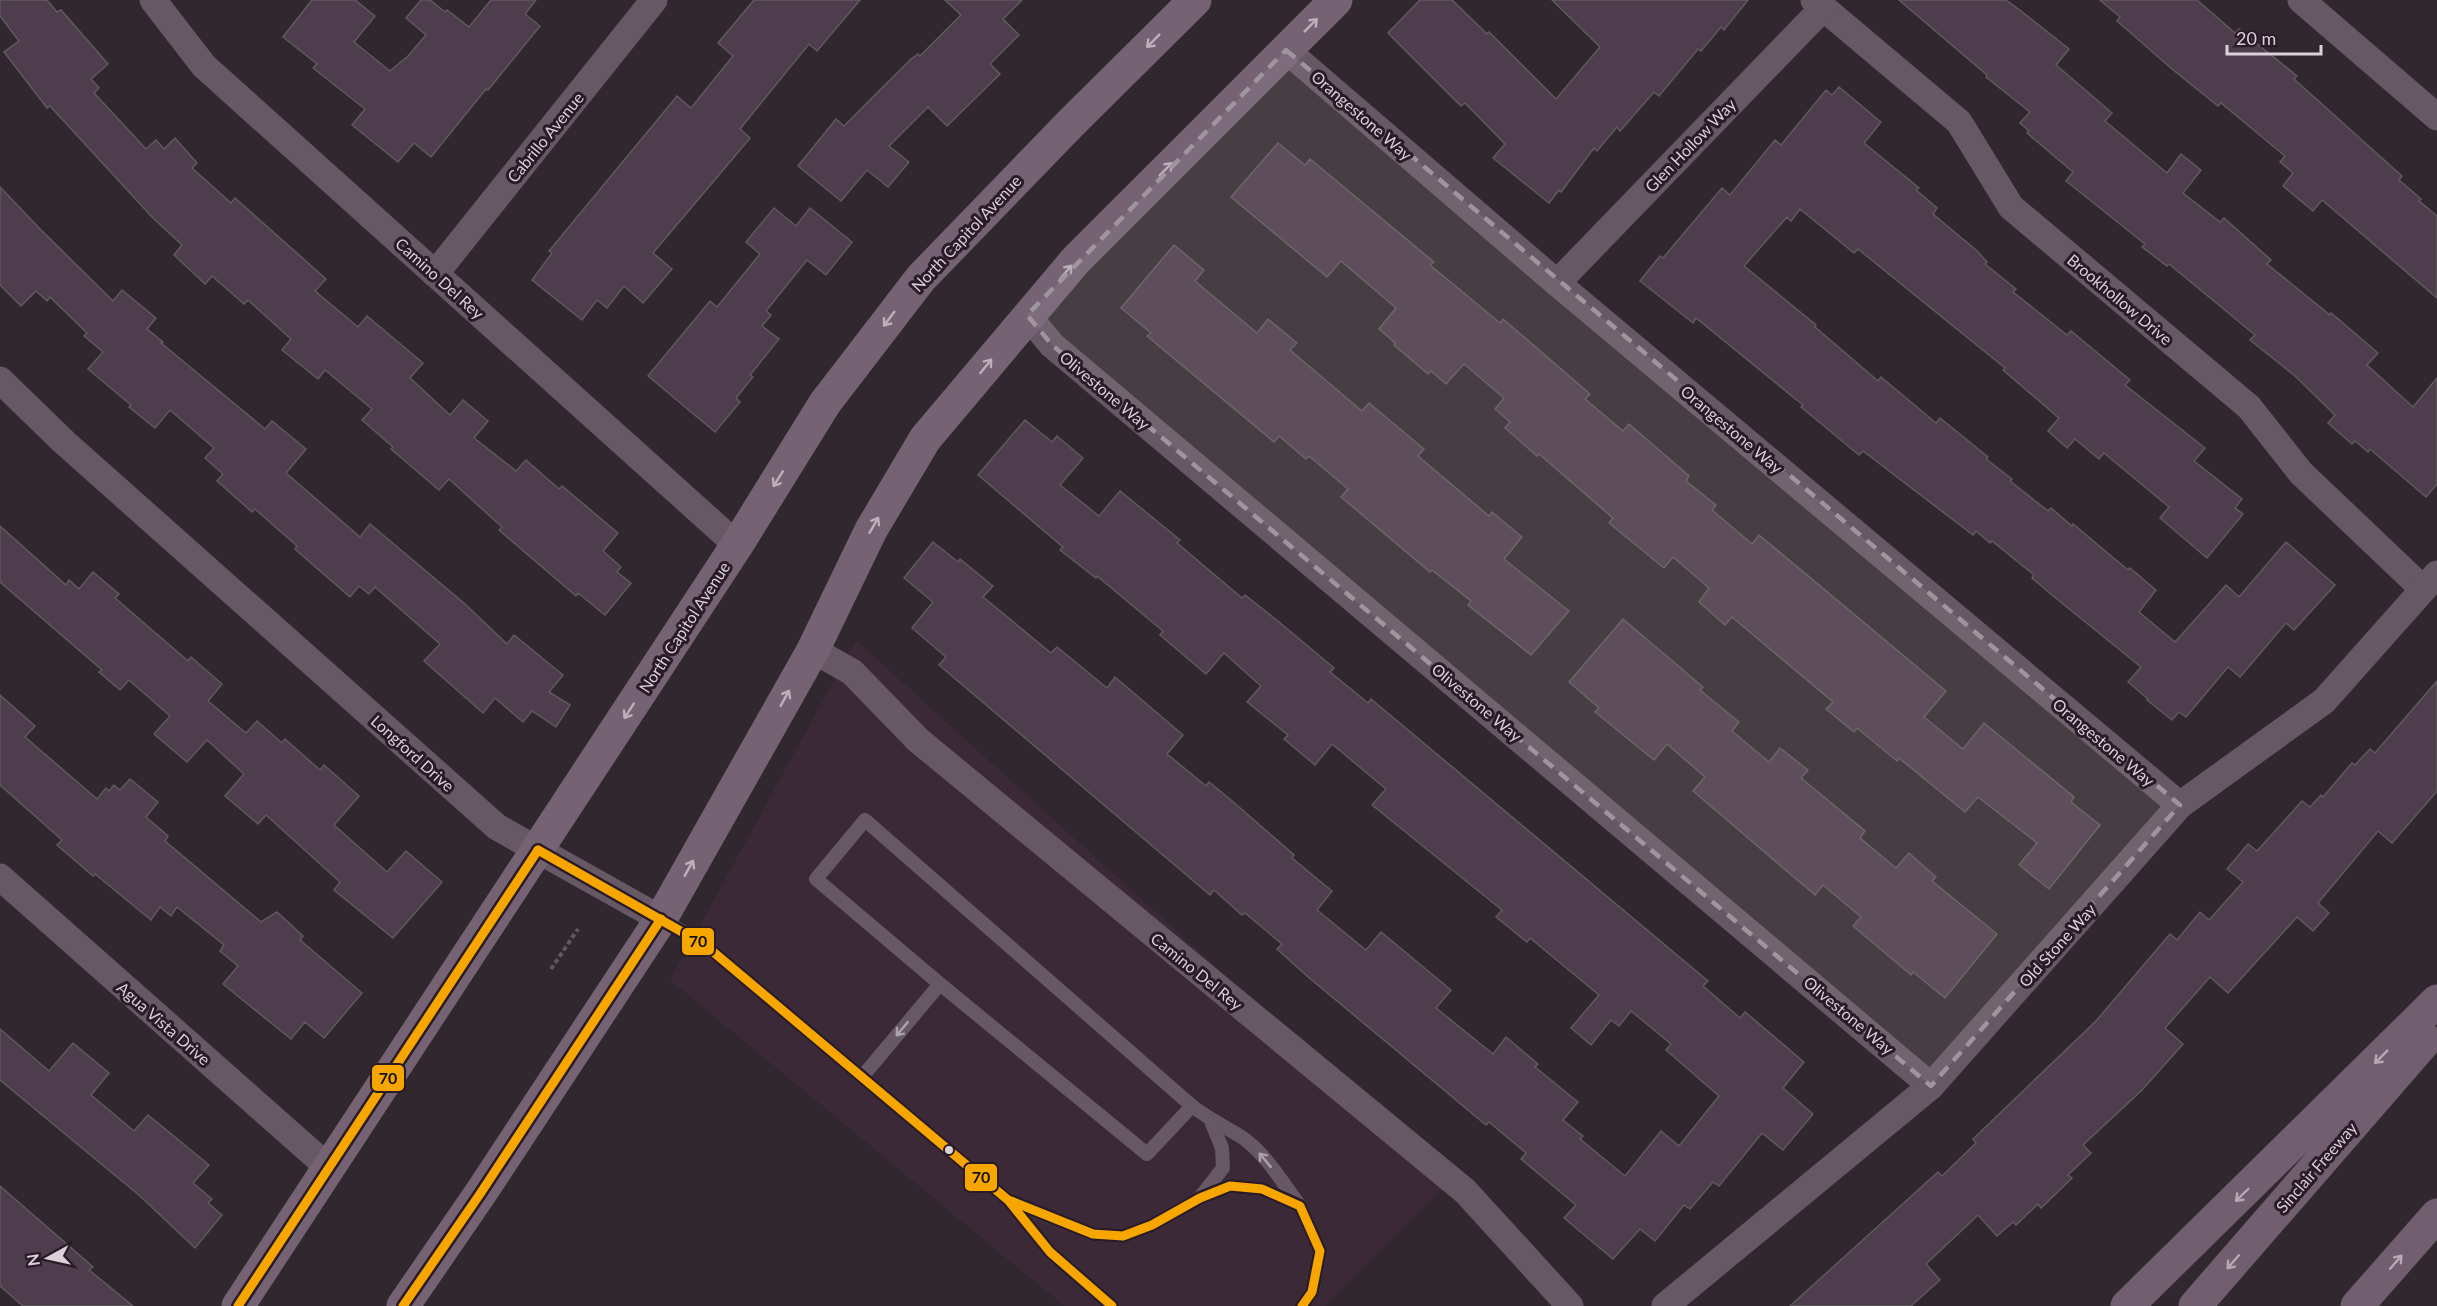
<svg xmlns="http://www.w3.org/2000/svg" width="2437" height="1306" viewBox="0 0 2437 1306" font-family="Lato,sans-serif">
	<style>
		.built { fill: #3b2938 }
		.building { fill: #4e3d4c; stroke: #60595e; stroke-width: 1.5 }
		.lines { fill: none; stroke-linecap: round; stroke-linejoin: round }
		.path { stroke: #615760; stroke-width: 4; stroke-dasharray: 4.5 3; stroke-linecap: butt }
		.lane { stroke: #665864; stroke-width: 14 }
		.street { stroke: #665864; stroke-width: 27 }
		.primary { stroke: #756273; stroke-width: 33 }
		.highway { stroke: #715e6f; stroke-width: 33 }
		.bus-1-casing { stroke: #291b27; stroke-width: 14 }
		.bus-1 { stroke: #f7a600; stroke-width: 9 }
		.oneway { stroke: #bcb0ba }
		.oneway2 { stroke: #aca1aa }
		.oneway3 { stroke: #b6a9b4 }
		.marked { fill: #9f969d; fill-opacity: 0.2; stroke: #9f969d; stroke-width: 4.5; stroke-dasharray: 12 8; stroke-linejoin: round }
		.bus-dot { fill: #dbd1d9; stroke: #291b27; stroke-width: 2 }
		.labels { text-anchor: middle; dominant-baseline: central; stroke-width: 6; stroke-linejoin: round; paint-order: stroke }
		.street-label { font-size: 16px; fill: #dbd1d9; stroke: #291b27 }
		.line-badge { stroke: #291b27; stroke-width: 2 }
		.pale-badge-label { font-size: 16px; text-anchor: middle; font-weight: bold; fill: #111 }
	</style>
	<rect width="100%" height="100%" fill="#30282e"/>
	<!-- built -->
	<polygon class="built" points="856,640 1451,1180 1325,1306 1064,1306 670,980"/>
	<!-- building -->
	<g class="building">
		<polygon points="0,0 47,0 57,12 61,10 108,64 91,79 99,88 94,93 146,149 156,140 164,149 175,138 197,163 192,168 231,203 235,198 326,279 315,291 358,327 367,316 423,363 410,378 450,415 463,400 488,421 474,438 516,471 526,460 559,489 562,486 618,533 603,551 621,567 617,572 631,583 605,615 578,593 576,596 499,530 502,527 449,479 439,490 391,449 393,447 362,420 372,409 325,370 318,379 282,350 291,339 248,300 244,304 212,276 205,284 174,255 182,245 152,217 50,106 47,108 4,52 19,41 0,16"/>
		<polygon points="312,0 355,0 375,16 354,42 390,71 408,56 426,35 406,18 421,0 430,0 445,12 447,10 469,27 491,0 536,0 525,14 540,26 488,90 486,89 431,157 414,143 398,162 352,125 365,109 313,68 317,64 283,37"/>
		<polygon points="754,0 860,0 817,51 809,44 740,129 750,138 653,253 672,269 643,303 624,286 607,308 597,300 582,320 532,280 552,253 549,251 677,96 691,108 733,56 718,43"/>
		<polygon points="945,0 1022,0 1003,19 1019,35 990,64 1000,74 947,126 928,107 889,146 909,162 888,187 867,170 841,201 798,166 836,119 844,126 911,59 918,54 920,56 961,15"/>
		<polygon points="1420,0 1452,0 1487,34 1489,32 1556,99 1600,47 1552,0 1748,0 1724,30 1721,27 1701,51 1698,49 1659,96 1654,92 1620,131 1617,127 1597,151 1594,148 1561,192 1559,190 1549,203 1493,158 1505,144 1465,103 1461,106 1388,33"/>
		<polygon points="1899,0 2006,0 2021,11 2069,49 2056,65 2112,113 2105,121 2167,173 2181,154 2201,170 2183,193 2220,222 2224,218 2271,260 2267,264 2330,315 2331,313 2378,353 2367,365 2413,407 2437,378 2437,484 2426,497 2370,449 2368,452 2355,441 2352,444 2328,423 2335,415 2295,376 2250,340 2255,335 2169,264 2167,266 2142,247 2145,244 2066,181 2073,172 2027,133 2029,131 2020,123 2030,112 1986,77 1987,75"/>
		<polygon points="2100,0 2197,0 2235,33 2239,29 2297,76 2294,79 2402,176 2399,180 2421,199 2419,201 2437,216 2437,298 2322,200 2313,211 2283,186 2293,173 2280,162 2285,156 2221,103 2218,106 2172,69 2117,21 2120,17"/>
		<polygon points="1839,87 1881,122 1864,143 1919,188 1916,190 1937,208 1933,214 1976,250 1987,262 1985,264 2016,289 2013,292 2067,335 2071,331 2130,380 2125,385 2205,448 2194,461 2242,499 2235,508 2243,514 2207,558 2160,518 2169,507 2104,453 2099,459 2075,439 2067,448 2048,431 2059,418 2003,370 2005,368 1858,249 1854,253 1800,209 1791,221 1787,217 1744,266 1816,325 1815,327 1878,381 1881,377 1936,423 1940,418 1988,457 1986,459 2012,479 2010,481 2048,511 2051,508 2072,526 2073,524 2128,570 2130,568 2156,590 2139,612 2175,642 2226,585 2239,597 2286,542 2335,585 2294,630 2286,623 2240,677 2228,667 2186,717 2179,712 2172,720 2147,700 2148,699 2128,682 2141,667 2052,595 2032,578 2034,575 1992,541 1990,543 1976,531 1973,535 1863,451 1859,455 1801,407 1803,405 1696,318 1693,323 1640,281 1660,256 1663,258 1722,188 1730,195 1775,140 1781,145 1826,90 1832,95"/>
		<polygon points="1278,143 1305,165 1310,159 1434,262 1430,265 1470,298 1500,323 1503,319 1590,394 1585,399 1623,431 1629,424 1689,476 1686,481 1716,505 1712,510 1752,544 1759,535 1946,691 1924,717 1963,749 1984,723 2074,797 2071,802 2100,825 2049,889 2019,865 2037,843 1978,797 1965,812 1899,758 1897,761 1857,728 1854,732 1826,709 1833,702 1732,617 1725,625 1699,602 1709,588 1673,557 1664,568 1609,523 1613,518 1539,454 1537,456 1505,428 1510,422 1495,409 1504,398 1464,364 1446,384 1431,371 1428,374 1394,345 1395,343 1379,329 1396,308 1341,261 1327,277 1231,197"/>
		<polygon points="0,187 40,229 113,301 122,290 156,318 147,329 163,342 161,343 265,429 272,421 306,449 286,473 360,537 370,524 465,604 507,644 514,635 563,675 549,692 570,705 556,727 532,711 523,722 495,698 483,713 424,661 440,644 375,587 369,594 359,586 350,597 295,549 297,546 255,509 252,512 217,481 223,474 205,458 214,448 170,410 155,428 129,407 131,405 88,369 103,352 84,336 87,333 50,297 47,301 36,291 21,306 0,285"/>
		<polygon points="774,208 796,226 810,208 852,242 826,275 807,260 766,311 771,315 762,326 779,339 750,375 753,377 736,398 740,402 715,432 648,376 710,301 717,307 760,254 746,242"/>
		<polygon points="1174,245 1204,270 1195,281 1257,333 1268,319 1297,343 1290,350 1362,411 1369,403 1424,449 1418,456 1489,516 1492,512 1522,537 1504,559 1569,611 1531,655 1468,605 1471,601 1432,570 1430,572 1341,497 1348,489 1309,456 1306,459 1279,436 1274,442 1147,336 1151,333 1121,308"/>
		<polygon points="1025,420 1052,442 1057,436 1083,458 1060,485 1099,516 1120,491 1180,540 1177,543 1242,598 1245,595 1279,622 1334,668 1330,672 1368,703 1371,699 1708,981 1703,986 1740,1018 1745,1012 1804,1062 1783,1088 1813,1114 1783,1150 1762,1133 1719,1186 1713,1182 1690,1209 1684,1205 1655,1241 1640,1229 1613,1259 1564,1218 1576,1205 1521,1159 1526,1153 1489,1122 1486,1125 1307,976 1277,949 1282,944 1245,913 1242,915 1214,890 1210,895 939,665 946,657 912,628 933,602 904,578 933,542 958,562 960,559 993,586 983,597 1051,653 1057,647 1107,688 1115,677 1183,735 1167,754 1206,786 1209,782 1231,800 1294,855 1292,858 1332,891 1317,910 1366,950 1381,932 1451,990 1436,1008 1493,1054 1506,1037 1538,1064 1535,1067 1578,1102 1563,1120 1583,1136 1580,1139 1625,1176 1661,1131 1679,1146 1719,1096 1666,1050 1671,1044 1631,1011 1619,1026 1611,1020 1591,1045 1571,1028 1599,995 1530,938 1527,942 1496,917 1502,910 1372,805 1386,789 1332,744 1315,765 1284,739 1288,735 1247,702 1261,686 1224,653 1206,674 1160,635 1163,631 1097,576 1096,578 1060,550 1063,547 978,475"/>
		<polygon points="0,526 66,585 69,580 79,589 93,572 119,594 115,598 188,661 191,657 222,684 208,701 246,733 257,721 282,743 285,739 320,770 324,765 359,796 334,825 387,872 406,851 442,882 393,938 334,890 340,882 266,815 258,824 225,796 244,774 207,740 187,762 154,734 170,716 129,680 120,690 99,672 102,670 0,582"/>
		<polygon points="1623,619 1703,687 1700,690 1739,722 1732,731 1769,762 1780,748 1808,770 1801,778 1865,831 1860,838 1896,868 1909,853 1936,877 1932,881 1997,934 1945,998 1913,972 1911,975 1853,926 1861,917 1823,885 1815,895 1693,791 1705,777 1667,744 1654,760 1595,712 1599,708 1569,682"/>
		<polygon points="2437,681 2437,791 2392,843 2378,831 2318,903 2329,913 2313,931 2297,917 2228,993 2210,977 2165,1028 2183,1044 2142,1090 2083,1145 2091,1153 2068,1175 2072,1178 2041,1208 2038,1204 2016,1225 2013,1222 1997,1236 1978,1215 1926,1264 1940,1280 1911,1306 1790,1306 1938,1172 1942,1176 1976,1143 1973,1139 2096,1021 2170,934 2177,940 2200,912 2209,920 2243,882 2227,869 2248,844 2257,851 2302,801 2310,807 2321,795 2323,797 2352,763 2355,765 2370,749 2375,753"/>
		<polygon points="0,695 35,726 25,737 97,799 106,788 109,791 114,785 120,790 130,779 158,802 146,817 168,836 165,841 261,922 277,912 303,936 300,940 362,993 324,1038 305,1022 291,1039 223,984 238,966 220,951 224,945 177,907 171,916 160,907 151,920 95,874 93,876 57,845 62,840 0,785"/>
		<polygon points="0,1029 49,1071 73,1043 109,1073 91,1095 134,1131 148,1115 209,1165 193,1183 212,1199 208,1203 222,1215 195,1248 140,1196 0,1080"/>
		<polygon points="0,1186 93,1267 89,1270 133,1306 23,1306 0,1286"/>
	</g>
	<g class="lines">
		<!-- path -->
		<polyline class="path" points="551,969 578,929"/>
		<!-- lane -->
		<g class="lane">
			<polyline points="661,919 705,945 1008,1200 1050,1252 1112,1306"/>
			<polyline points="862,1077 940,984"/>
			<path d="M1192,1106L1147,1154L940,984L816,879L865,820L1192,1106C1209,1119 1222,1125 1240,1136C1265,1152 1282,1182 1300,1206"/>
			<polyline points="1201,1196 1223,1168 1222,1148 1211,1121"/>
			<polyline points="1010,1201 1093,1234 1123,1236 1152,1225 1200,1198 1230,1186 1262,1189 1300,1206 1320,1251 1312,1292 1302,1306"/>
		</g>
		<!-- street -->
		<g class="street">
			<polyline points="153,0 204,66 737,545"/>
			<polyline points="1814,0 1959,122 2011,207 2249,407 2301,473 2423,589"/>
			<polyline points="2301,0 2437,117"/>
			<polyline points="1286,50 1557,283 2180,805"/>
			<polyline points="435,274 654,0"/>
			<polyline points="1557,283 1823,8"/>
			<polyline points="1027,315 1052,345 1931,1086"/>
			<polyline points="0,380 64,442 497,827 661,919"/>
			<polyline points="813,650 852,672 918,740 1465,1191 1570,1306"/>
			<polyline points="0,877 329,1168"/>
			<polyline points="1665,1306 1931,1086 2180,805 2324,701 2437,574"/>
		</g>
		<!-- primary -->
		<g class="primary">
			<polyline points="238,1306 737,545 825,403 921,278 1071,123 1195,0"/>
			<polyline points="403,1306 480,1194 661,919 813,650 871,530 925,439 1075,261 1336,0"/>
		</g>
		<!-- highway -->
		<g class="highway">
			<polyline points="2127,1306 2437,1001"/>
			<polyline points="2195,1306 2426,1040"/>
			<polyline points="2357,1306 2437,1215"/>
		</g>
		<defs>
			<g id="bus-1">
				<polyline points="538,850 705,945 1008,1200 1050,1252 1112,1306"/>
				<polyline points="1011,1201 1093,1234 1123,1236 1152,1225 1200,1198 1230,1186 1262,1189 1300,1206 1320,1251 1312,1292 1302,1306"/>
				<polyline points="238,1306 538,850"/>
				<polyline points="403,1306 480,1194 661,919"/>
			</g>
		</defs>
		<!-- bus-1 casing -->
		<use href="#bus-1" class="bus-1-casing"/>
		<!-- bus-1 -->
		<use href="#bus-1" class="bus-1"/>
	</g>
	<!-- one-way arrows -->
	<defs><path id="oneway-shaft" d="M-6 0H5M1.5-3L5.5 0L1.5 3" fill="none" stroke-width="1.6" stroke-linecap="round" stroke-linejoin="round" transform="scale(1.5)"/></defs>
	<g class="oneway">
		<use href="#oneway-shaft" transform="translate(1311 25) rotate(-45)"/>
		<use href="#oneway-shaft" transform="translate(1153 41) rotate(135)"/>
		<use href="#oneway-shaft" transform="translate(1166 169) rotate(-45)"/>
		<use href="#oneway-shaft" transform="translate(1066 272) rotate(-49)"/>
		<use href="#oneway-shaft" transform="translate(889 319) rotate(127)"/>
		<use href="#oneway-shaft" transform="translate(986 366) rotate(-51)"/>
		<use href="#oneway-shaft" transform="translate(778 479) rotate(122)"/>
		<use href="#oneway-shaft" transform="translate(874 525) rotate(-60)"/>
		<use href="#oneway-shaft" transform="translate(785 698) rotate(-61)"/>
		<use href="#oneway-shaft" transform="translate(629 711) rotate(123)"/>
		<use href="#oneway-shaft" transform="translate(689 868) rotate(-61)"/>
	</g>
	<g class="oneway2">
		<use href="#oneway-shaft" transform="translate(902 1029) rotate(130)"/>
		<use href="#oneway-shaft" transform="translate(1265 1160) rotate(-130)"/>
	</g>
	<g class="oneway3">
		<use href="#oneway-shaft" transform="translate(2381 1057) rotate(135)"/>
		<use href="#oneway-shaft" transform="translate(2242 1195) rotate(136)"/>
		<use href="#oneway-shaft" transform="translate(2233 1262) rotate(131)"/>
		<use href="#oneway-shaft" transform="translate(2396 1262) rotate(-49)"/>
	</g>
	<!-- marked area -->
	<path class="marked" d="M1286,50L2180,805L1931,1086L1052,345L1027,315Z"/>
	<!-- markers -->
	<circle class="bus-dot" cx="949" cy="1150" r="5"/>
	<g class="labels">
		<!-- street labels -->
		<g class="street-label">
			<text transform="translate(1362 115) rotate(41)">Orangestone Way</text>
			<text transform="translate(545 137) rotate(-51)">Cabrillo Avenue</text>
			<text transform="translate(1690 145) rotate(-46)">Glen Hollow Way</text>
			<text transform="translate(966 233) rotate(-47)">North Capitol Avenue</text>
			<text transform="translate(440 278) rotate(42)">Camino Del Rey</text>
			<text transform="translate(2120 299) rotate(40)">Brookhollow Drive</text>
			<text transform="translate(1105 390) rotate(40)">Olivestone Way</text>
			<text transform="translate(1732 429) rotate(40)">Orangestone Way</text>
			<text transform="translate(684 627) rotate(-57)">North Capitol Avenue</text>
			<text transform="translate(1477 702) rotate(40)">Olivestone Way</text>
			<text transform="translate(2104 742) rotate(40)">Orangestone Way</text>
			<text transform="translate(413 753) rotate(42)">Longford Drive</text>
			<text transform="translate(2057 945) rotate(-48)">Old Stone Way</text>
			<text transform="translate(1197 971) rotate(39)">Camino Del Rey</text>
			<text transform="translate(1849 1015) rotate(40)">Olivestone Way</text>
			<text transform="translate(164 1023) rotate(41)">Agua Vista Drive</text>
			<text transform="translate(2316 1167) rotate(-49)">Sinclair Freeway</text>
		</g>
	</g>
	<g class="line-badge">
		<rect x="681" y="927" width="34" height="29" rx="6" fill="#f7a600"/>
		<rect x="371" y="1064" width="34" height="28" rx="6" fill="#f7a600"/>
		<rect x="964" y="1163" width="34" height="29" rx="6" fill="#f7a600"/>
	</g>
	<g class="pale-badge-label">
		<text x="698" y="947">70</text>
		<text x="388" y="1084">70</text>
		<text x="981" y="1183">70</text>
	</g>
	<!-- north arrow -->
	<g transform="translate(48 1258) rotate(262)" stroke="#291b27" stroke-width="4.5" paint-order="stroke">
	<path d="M0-4.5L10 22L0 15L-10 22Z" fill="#dbd1d9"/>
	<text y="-9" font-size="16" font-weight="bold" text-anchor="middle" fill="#dbd1d9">N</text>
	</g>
	<!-- scale -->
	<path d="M2227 45v9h94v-9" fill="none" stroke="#dbd1d9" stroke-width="3"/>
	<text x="2236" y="45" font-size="18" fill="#dbd1d9" stroke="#291b27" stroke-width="4.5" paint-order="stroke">20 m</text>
</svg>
